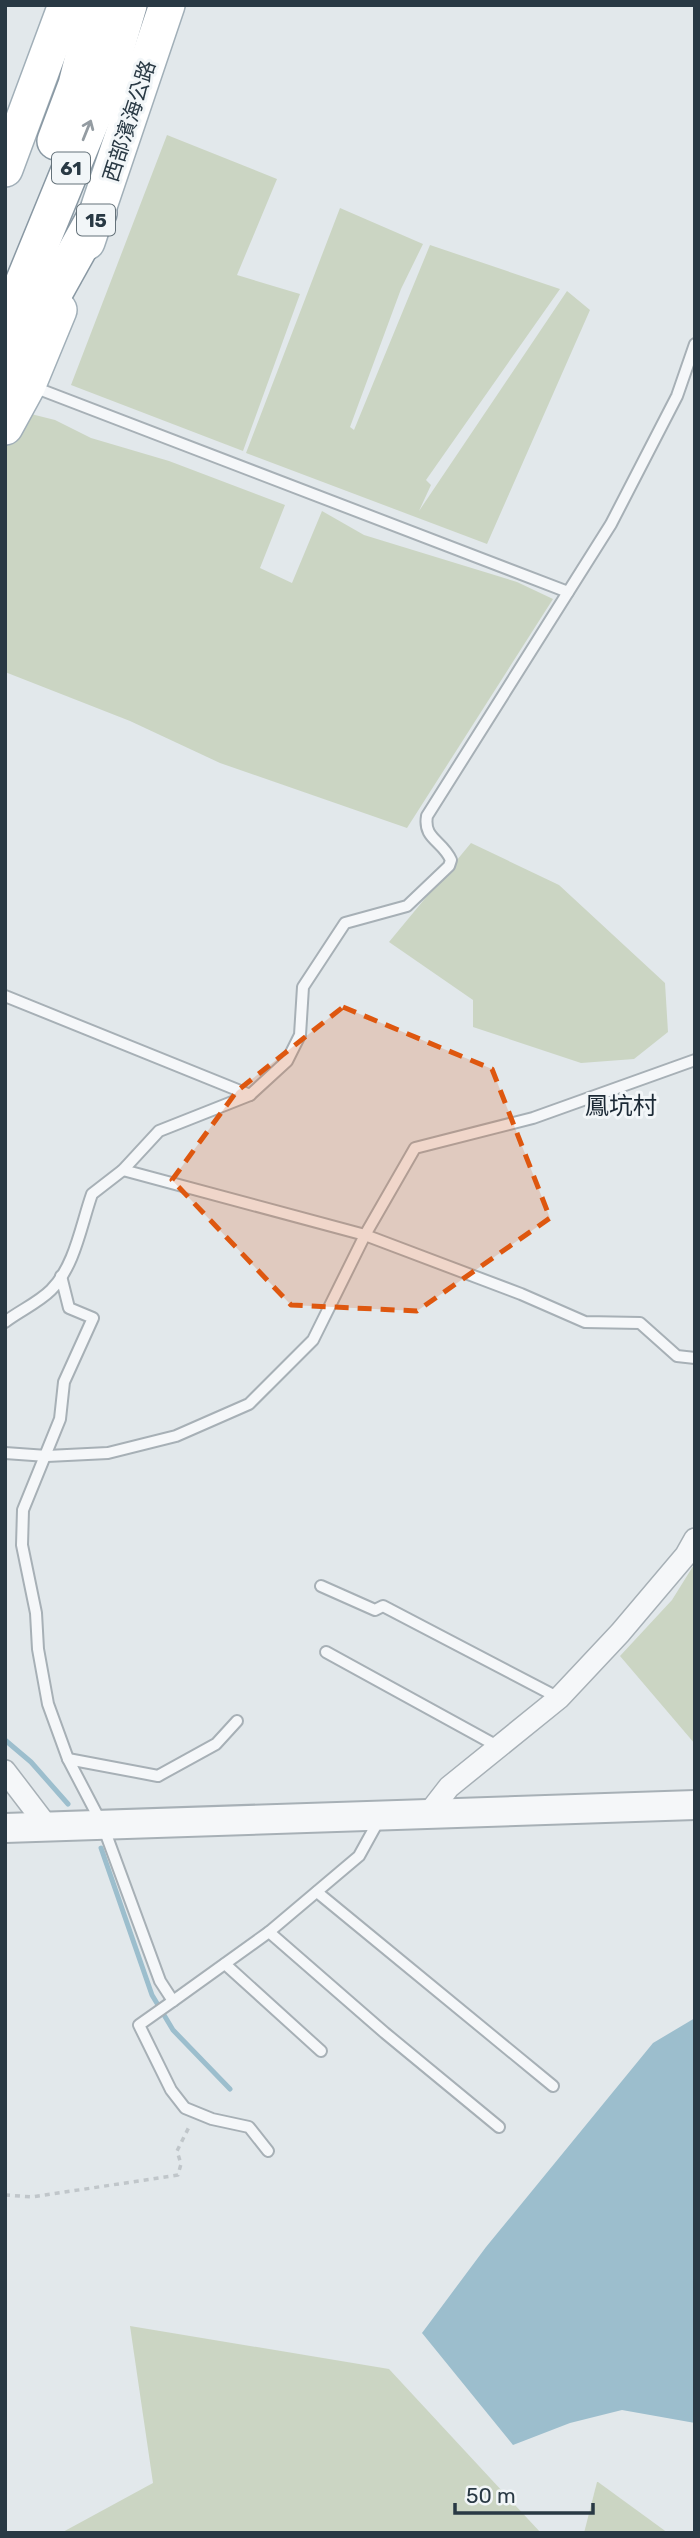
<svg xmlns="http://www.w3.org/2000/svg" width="700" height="2538" viewBox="0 0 700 2538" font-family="Rubik,'Noto Sans TC',sans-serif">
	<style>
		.green { fill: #cbd5c3 }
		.water { fill: #9cbecd }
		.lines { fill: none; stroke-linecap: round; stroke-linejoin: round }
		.stream { stroke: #9cbecd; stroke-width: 5 }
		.service-casing { stroke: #a7b0b6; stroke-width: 14 }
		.minor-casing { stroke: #a7b0b6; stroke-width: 24 }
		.tertiary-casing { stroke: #a7b0b6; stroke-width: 32 }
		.primary-casing { stroke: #a1afb8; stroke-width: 38 }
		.trunk-casing { stroke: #8998a3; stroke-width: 40 }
		.path { stroke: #c0c6ca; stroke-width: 3.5; stroke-dasharray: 5 5; stroke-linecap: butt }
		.service { stroke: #f5f7f9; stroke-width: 10 }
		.minor { stroke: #f5f7f9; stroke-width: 21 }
		.tertiary { stroke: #f5f7f9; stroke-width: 28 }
		.primary { stroke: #fff; stroke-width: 35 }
		.trunk { stroke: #fff; stroke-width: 37 }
		.oneway { stroke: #949ca2 }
		.marked { fill: #de570f; fill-opacity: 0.2; stroke: #de570f; stroke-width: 5; stroke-dasharray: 14 9; stroke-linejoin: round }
		.labels { text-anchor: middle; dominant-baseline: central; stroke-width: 6; stroke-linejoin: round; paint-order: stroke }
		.shield { fill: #f2f6f8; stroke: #65727a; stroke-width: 2 }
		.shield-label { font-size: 19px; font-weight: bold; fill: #293944 }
		.street-label { font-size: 21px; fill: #293944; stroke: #f2f6f8 }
		.quarter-label { font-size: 24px; fill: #1b2935; stroke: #f2f6f8 }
	</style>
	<rect width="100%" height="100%" fill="#e2e8eb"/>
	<!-- green -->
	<g class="green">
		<polygon points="167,135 277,179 237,275 300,294 243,451 71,385"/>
		<polygon points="340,208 423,244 401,289 350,427 354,430 430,245 560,289 426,480 431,485 419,511 567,291 590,310 487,544 246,453"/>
		<polygon points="19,411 55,420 91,438 169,461 285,505 260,568 292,583 322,511 364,535 517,582 553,599 407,828 220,763 130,721 5,672 5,440"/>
		<polygon points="471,843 559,885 665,983 668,1032 634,1059 581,1063 473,1027 473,1000 389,942"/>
		<polygon points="695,1563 695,1744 620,1656 672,1600"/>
		<polygon points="130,2326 389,2369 541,2533 61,2533 153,2483"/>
		<polygon points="597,2482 598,2482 668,2533 584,2533"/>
	</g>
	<!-- water -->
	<polygon class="water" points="695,2018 695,2423 622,2410 570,2423 513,2445 422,2333 486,2247 653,2043"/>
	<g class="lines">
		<!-- stream -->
		<g class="stream">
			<polyline points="5,1740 31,1762 68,1804"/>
			<polyline points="101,1848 152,1995 173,2030 230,2089"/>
		</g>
		<defs>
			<g id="service">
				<polyline points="31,386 568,592"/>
				<polyline points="5,996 250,1095"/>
				<polyline points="123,1170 365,1235 521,1294 585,1322 640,1323 677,1356 695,1358"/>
				<polyline points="61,1276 69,1308 93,1318 64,1382 60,1419 23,1510 22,1545 36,1613 38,1649 48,1704 68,1759 103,1826 160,1981 173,2001 269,1932 359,1856 380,1818"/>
				<path d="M5,1322C19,1311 38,1303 51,1290C75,1266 81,1225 92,1194L123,1170L159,1131L250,1095L287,1061L300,1035L303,987L345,923L407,906L449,866L451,860C442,840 423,839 427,816L611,524L677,396L695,344"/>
				<polyline points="5,1453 47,1456 108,1453 176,1436 249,1404 313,1340 365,1235 415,1148 533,1118 695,1060"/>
				<polyline points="321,1586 375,1610 383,1606 559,1698"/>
				<polyline points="326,1652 499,1747"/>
				<polyline points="68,1759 158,1776 216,1744 237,1721"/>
				<polyline points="317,1892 553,2086"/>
				<polyline points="269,1932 385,2033 499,2127"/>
				<polyline points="225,1964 321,2051"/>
				<polyline points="173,2001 139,2025 171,2090 185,2108 212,2119 249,2127 268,2151"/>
			</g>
			<g id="minor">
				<polyline points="5,1771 47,1826"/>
				<polyline points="428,1814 449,1787 559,1698 620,1633 686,1555 695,1539"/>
			</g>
			<polyline id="tertiary" points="5,1828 695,1805"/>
			<g id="primary">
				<polyline points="5,169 66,5"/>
				<polyline points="87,242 167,5"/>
				<polyline points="5,427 28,385 59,310"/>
			</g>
			<g id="trunk">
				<polyline points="56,141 77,85 97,5"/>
				<polyline points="5,329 103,90 128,5"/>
				<polyline points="5,380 98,213"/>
			</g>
		</defs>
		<!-- service casing -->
		<use href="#service" class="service-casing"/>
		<!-- minor casing -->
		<use href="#minor" class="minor-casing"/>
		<!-- tertiary casing -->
		<use href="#tertiary" class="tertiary-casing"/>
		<!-- primary casing -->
		<use href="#primary" class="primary-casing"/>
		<!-- trunk casing -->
		<use href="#trunk" class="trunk-casing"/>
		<!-- path -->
		<polyline class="path" points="5,2195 32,2197 178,2175 181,2164 177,2151 190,2125"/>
		<!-- service -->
		<use href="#service" class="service"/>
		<!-- minor -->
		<use href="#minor" class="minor"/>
		<!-- tertiary -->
		<use href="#tertiary" class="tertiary"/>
		<!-- primary -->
		<use href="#primary" class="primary"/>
		<!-- trunk -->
		<use href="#trunk" class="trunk"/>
	</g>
	<!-- one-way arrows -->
	<defs><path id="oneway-shaft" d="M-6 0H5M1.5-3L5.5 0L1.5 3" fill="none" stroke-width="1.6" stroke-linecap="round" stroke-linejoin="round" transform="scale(1.75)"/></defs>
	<use class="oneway" href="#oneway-shaft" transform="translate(87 130) rotate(-68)"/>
	<!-- marked area -->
	<path class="marked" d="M343,1007L492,1069L550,1218L417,1311L291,1305L172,1180L237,1091Z"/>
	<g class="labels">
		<!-- shield labels -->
		<g class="shield">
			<rect x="52" y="152.5" width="38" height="31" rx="5"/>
			<rect x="77" y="204.5" width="38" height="31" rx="5"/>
		</g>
		<g class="shield-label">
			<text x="71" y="168">61</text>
			<text x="96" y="220">15</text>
		</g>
		<!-- street labels -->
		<g class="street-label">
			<text transform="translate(129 121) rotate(-72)">西部濱海公路</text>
		</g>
		<!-- quarter labels -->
		<g class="quarter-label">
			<text x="621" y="1106">鳳坑村</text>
		</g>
	</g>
	<!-- border -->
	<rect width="700" height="2538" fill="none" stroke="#293944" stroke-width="14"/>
	<!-- scale -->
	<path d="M455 2503v10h138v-10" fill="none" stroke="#293944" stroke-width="3.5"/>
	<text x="466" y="2503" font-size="21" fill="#293944" stroke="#f2f6f8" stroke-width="5" paint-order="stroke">50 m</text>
</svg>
